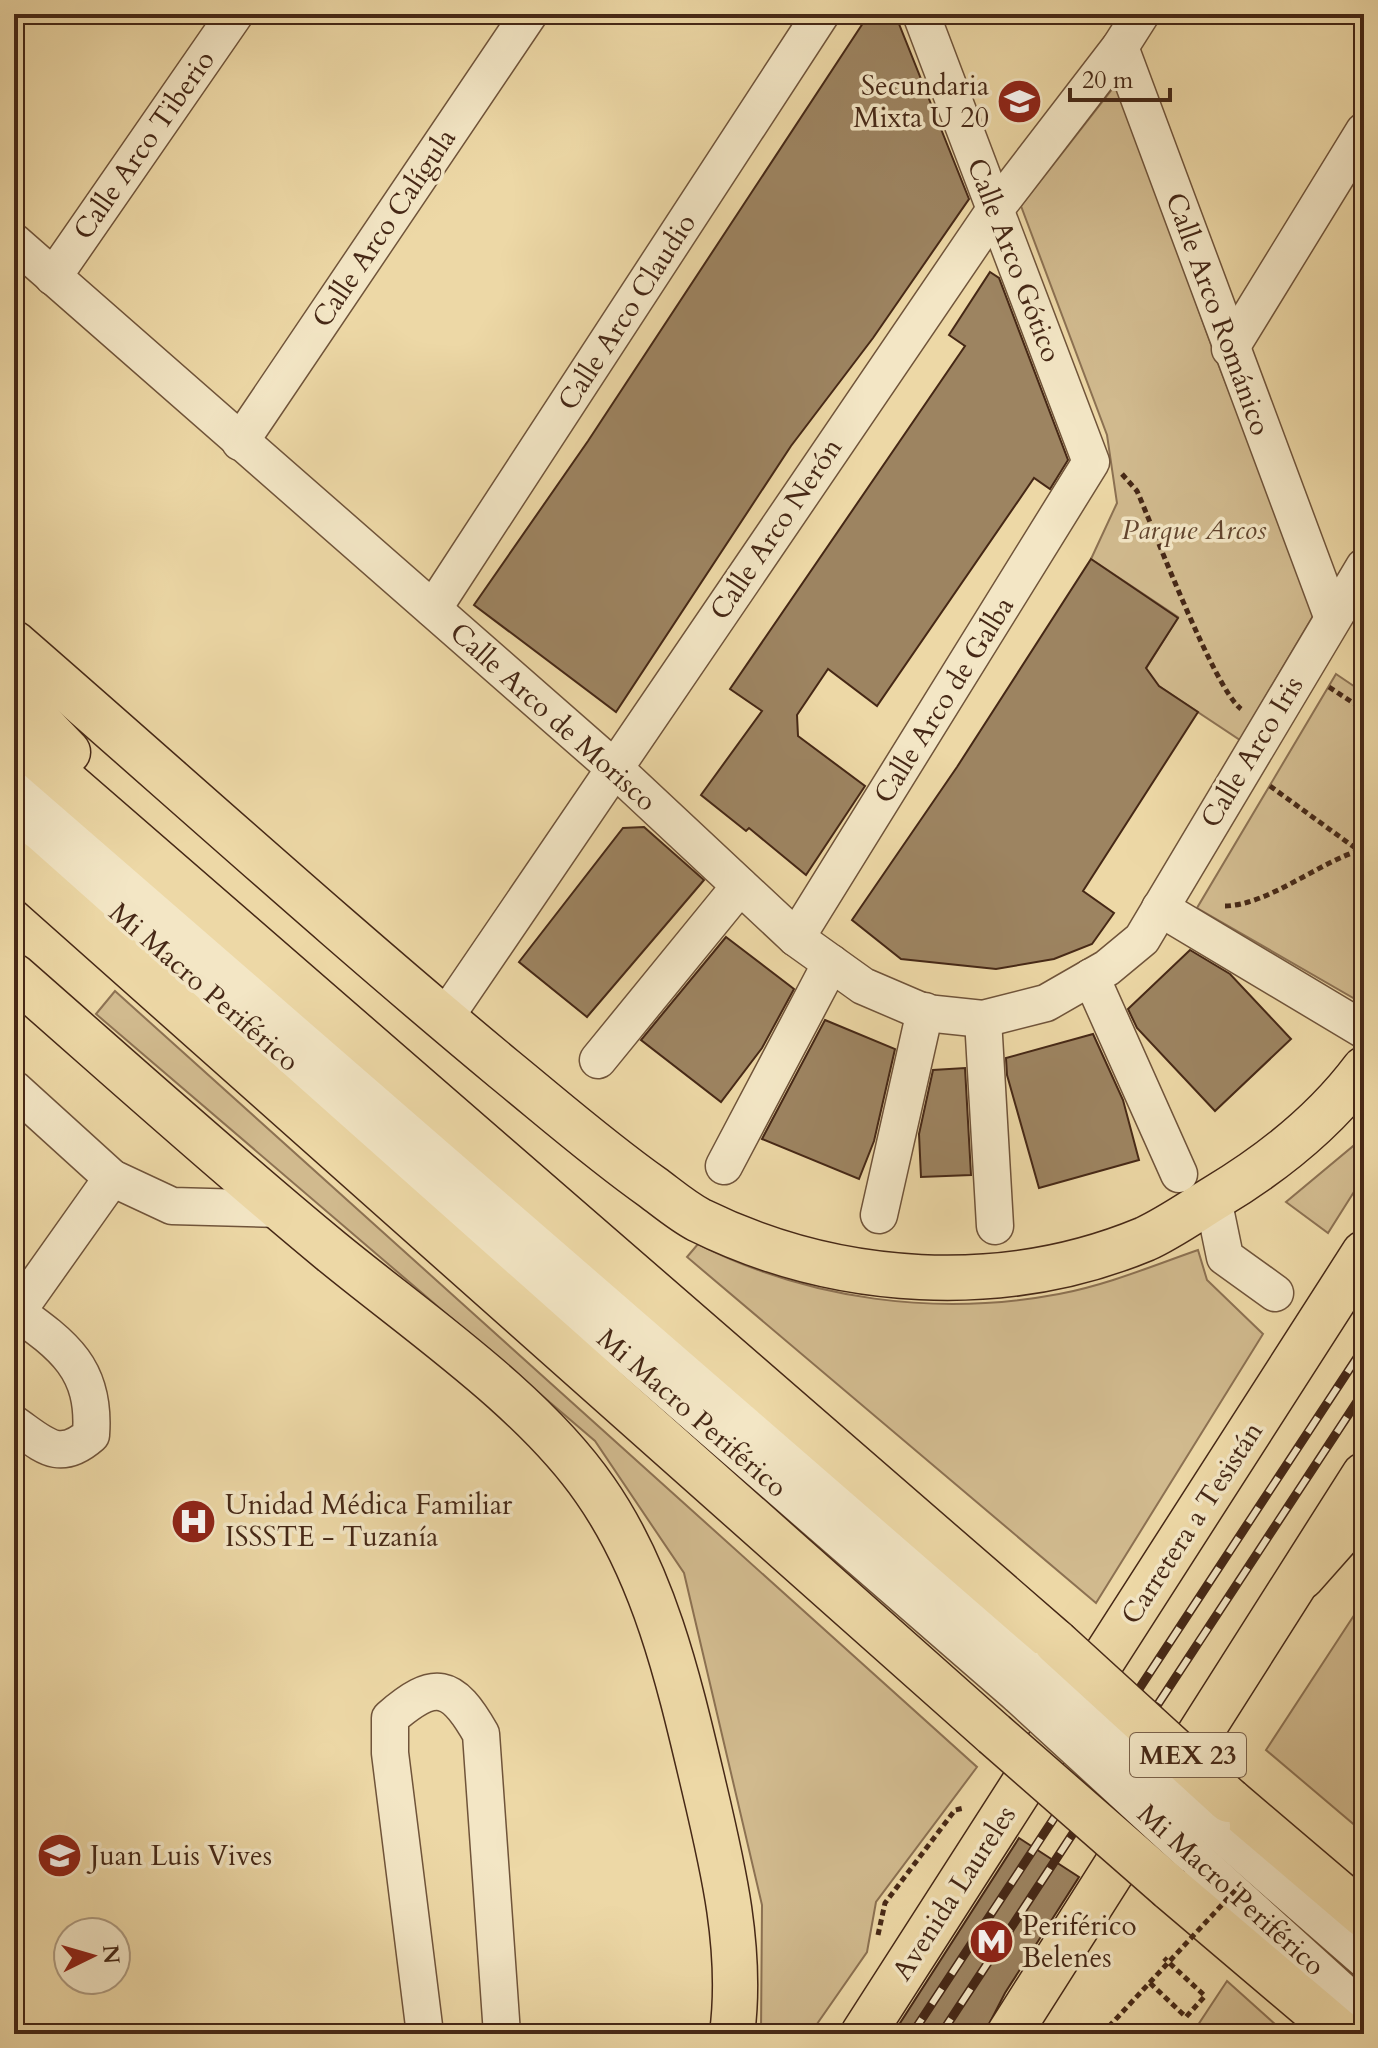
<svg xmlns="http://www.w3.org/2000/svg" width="1378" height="2048" viewBox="0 0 1378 2048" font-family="Cardo,serif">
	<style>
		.green { fill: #d1ba8e; stroke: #8c7152; stroke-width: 2 }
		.building { fill: #9d8461; stroke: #462816; stroke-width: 2 }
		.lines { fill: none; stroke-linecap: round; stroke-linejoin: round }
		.minor-casing { stroke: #70543a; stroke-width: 39 }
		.major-casing { stroke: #462816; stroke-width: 47 }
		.highway-casing { stroke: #462816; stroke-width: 47 }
		.path { stroke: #462816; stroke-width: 5; stroke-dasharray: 6 4; stroke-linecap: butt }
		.minor { stroke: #f3e6c5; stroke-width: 36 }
		.major { stroke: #edd8a6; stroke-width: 44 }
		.highway { stroke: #edd8a6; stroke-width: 44 }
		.rail-casing { stroke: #462816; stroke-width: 9 }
		.rail { stroke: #f3e6c5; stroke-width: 6; stroke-dasharray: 18; stroke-linecap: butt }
		.minor-bridge-casing { stroke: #70543a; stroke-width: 39; stroke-linecap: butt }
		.highway-bridge-casing { stroke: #462816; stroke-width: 47; stroke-linecap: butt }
		.path-bridge { stroke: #462816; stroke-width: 5; stroke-dasharray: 6 4; stroke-linecap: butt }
		.minor-bridge { stroke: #f3e6c5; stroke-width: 36 }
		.highway-bridge { stroke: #edd8a6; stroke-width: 44 }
		.labels { text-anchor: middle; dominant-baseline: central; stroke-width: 7; stroke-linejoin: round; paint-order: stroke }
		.shield { fill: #f3e6c5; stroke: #7a614a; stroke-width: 2 }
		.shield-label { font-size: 26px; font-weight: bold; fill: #462816 }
		.poi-label { font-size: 28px; fill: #462816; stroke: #f3e6c5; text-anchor: start }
		.street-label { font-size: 28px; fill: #462816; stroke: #f3e6c5 }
		.park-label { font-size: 28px; font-style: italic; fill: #62452e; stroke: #f3e6c5 }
	</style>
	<rect width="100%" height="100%" fill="#edd8a6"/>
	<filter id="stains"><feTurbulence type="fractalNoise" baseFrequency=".0025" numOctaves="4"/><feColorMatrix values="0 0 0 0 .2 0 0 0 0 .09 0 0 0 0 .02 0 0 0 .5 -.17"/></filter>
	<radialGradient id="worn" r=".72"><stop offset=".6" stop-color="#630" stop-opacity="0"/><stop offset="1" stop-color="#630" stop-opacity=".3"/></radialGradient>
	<!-- green -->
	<g class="green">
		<polygon points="1117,83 1217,361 1316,611 1240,740 1142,675 1178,617 1091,559 1117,503 1107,435 1021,206"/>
		<polygon points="1336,674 1364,693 1362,1003 1197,908"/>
		<polygon points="115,991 977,1767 876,1902 867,1952 810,2034 761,2034 762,1905 684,1573 595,1441 96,1014"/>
		<polygon points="1364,1137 1364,1176 1328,1233 1286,1202"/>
		<path d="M698,1244C809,1300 937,1317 1059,1294C1107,1285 1152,1266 1198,1250L1207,1280L1263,1334L1096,1603L687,1257Z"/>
		<polygon points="1364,1600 1364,1833 1266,1750"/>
		<polygon points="1227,1981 1286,2034 1192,2034"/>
	</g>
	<!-- building -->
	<g class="building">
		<polygon points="869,14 895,14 969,199 873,338 791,446 616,712 474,605 588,441"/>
		<polygon points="990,272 999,278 1068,460 1050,489 1034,478 877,706 828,669 797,715 798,736 865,786 806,875 749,828 746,831 701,795 762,711 730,689 965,346 949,335"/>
		<polygon points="1091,559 1178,618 1146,668 1159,686 1198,712 1083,891 1114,913 1092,944 1054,959 996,969 901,959 852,920 957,767"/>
		<polygon points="644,827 704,880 587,1017 519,962 623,828"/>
		<polygon points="726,937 794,989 762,1048 721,1102 641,1040"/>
		<polygon points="1190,950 1230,974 1291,1039 1215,1111 1137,1028 1128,1009"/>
		<polygon points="825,1020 895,1049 874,1141 859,1179 762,1139"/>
		<polygon points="1093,1034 1123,1100 1139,1160 1039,1188 1007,1075 1006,1058"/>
		<polygon points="965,1068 971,1175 921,1177 919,1134 933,1070"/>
		<polygon points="1019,1838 1079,1877 1005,1993 984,2034 893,2034"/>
	</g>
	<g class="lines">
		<defs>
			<g id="minor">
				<polyline points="1120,47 1332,616"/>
				<polyline points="14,242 613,767 796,938 863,986 926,1013 983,1019 1046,1003 1107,968 1142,939 1364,567"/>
				<polyline points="53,277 235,14"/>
				<polyline points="1230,349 1364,131"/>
				<polyline points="240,442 529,14"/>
				<polyline points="433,609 821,14"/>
				<polyline points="14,779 1036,1671"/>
				<polyline points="14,822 1019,1696"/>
				<polyline points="1160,908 1364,1030"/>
				<polyline points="796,938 1091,462 921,14"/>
				<polyline points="1091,977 1179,1174"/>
				<polyline points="444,1019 994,211 1120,47 1141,14"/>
				<polyline points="983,1019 995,1226"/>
				<polyline points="598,1060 740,886"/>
				<polyline points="14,1089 112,1178 172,1206 279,1209"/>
				<polyline points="724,1166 831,963"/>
				<polyline points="1213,1199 1225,1257 1275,1293"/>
				<polyline points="879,1215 925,1011"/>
				<path d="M14,1310C64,1346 96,1369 91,1435C59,1463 44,1445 14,1424"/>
				<polyline points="17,1312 112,1178"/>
				<polyline points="1212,1826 1364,1959"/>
				<polyline points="1192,1855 1364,2011"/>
				<path d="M425,2034L390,1753V1718C435,1679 452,1683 481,1734L502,2034"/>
			</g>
			<g id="major">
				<path d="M14,643C177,785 338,931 504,1069C553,1109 601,1151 652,1187C667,1198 682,1211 699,1220C837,1288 1003,1298 1145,1239C1169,1228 1193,1211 1216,1197C1271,1164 1325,1121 1364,1069"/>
				<path d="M14,976C119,1068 223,1162 331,1251C416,1321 533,1400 595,1490C656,1577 680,1686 704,1787C723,1867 743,1951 732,2034"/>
				<polyline points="863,2034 1364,1253"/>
				<polyline points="1009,2034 1364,1475"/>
			</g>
			<g id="highway">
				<polyline points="14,696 68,752"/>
				<polyline points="14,737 1056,1642"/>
				<polyline points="14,863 994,1734"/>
				<polyline points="1302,1577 1364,1507"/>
				<polyline points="1229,1800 1364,1915"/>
				<polyline points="1170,1888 1342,2034"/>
			</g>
		</defs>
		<!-- minor casing -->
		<use href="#minor" class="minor-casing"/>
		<!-- major casing -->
		<use href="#major" class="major-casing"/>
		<!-- highway casing -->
		<use href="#highway" class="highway-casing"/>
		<!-- path -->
		<g class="path">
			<path d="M1122,474L1137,491C1155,532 1214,688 1241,709"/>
			<polyline points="1329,687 1364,710"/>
			<polyline points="1270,786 1358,850 1364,863"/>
			<polyline points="1358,849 1357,811 1364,803"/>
			<path d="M1225,906C1269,905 1320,861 1364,849"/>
			<polyline points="878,1935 885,1903 955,1810 964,1808"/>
			<polyline points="1150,1983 1186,2017 1205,1996 1164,1958"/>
		</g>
		<!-- minor -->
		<use href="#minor" class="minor"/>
		<!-- major -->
		<use href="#major" class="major"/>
		<!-- highway -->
		<use href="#highway" class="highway"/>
		<defs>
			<g id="rail">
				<polyline points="912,2034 1364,1347"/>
				<polyline points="941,2034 1364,1391"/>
			</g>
		</defs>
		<!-- rail casing -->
		<use href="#rail" class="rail-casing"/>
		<!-- rail -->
		<use href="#rail" class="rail"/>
		<defs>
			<g id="minor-bridge">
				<polyline points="1036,1671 1212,1826"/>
				<polyline points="1019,1696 1192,1855"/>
			</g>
			<g id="highway-bridge">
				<polyline points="1056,1642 1229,1800"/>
				<polyline points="994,1734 1170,1888"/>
			</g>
		</defs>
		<!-- minor-bridge casing -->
		<use href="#minor-bridge" class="minor-bridge-casing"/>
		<!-- highway-bridge casing -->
		<use href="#highway-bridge" class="highway-bridge-casing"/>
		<!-- path-bridge -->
		<polyline class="path-bridge" points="1102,2034 1244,1881"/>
		<!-- minor-bridge -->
		<use href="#minor-bridge" class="minor-bridge"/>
		<!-- highway-bridge -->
		<use href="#highway-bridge" class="highway-bridge"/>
	</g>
	<!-- icons -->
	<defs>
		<symbol id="school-disc" viewBox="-11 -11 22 22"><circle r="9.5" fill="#8f2418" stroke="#f3e6c5"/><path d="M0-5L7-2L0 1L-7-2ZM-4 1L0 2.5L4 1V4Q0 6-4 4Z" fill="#fff"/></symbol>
		<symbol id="hospital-disc" viewBox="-11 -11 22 22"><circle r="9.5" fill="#8f2418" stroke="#f3e6c5"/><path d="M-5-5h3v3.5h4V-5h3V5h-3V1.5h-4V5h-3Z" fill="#fff"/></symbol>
		<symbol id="metro-disc" viewBox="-11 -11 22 22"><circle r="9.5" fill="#8f2418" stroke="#f3e6c5"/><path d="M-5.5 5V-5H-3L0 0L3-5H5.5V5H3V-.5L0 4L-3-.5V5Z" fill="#fff"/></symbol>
	</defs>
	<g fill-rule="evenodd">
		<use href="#school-disc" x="994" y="76" width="51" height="51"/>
		<use href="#hospital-disc" x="168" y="1496" width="51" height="51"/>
		<use href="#school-disc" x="34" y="1830" width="51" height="51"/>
		<use href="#metro-disc" x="966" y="1916" width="51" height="51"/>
	</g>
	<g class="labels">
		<!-- shield labels -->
		<rect class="shield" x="1130" y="1733" width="116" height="44" rx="6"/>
		<g class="shield-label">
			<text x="1188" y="1755">MEX 23</text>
		</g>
		<!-- poi labels -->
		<g class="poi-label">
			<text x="989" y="86" text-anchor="end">Secundaria<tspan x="989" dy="32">Mixta U 20</tspan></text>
			<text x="225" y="1505">Unidad Médica Familiar<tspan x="225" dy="32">ISSSTE - Tuzanía</tspan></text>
			<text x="90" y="1856">Juan Luis Vives</text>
			<text x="1022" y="1926">Periférico<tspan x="1022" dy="32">Belenes</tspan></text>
		</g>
		<!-- street labels -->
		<g class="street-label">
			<text transform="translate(144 145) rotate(-55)">Calle Arco Tiberio</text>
			<text transform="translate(384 228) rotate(-56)">Calle Arco Calígula</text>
			<text transform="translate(1014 260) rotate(69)">Calle Arco Gótico</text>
			<text transform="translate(627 312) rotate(-57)">Calle Arco Claudio</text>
			<text transform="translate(1218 314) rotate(70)">Calle Arco Románico</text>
			<text transform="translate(776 529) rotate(-56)">Calle Arco Nerón</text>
			<text transform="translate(944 700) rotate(-58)">Calle Arco de Galba</text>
			<text transform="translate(553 717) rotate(42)">Calle Arco de Morisco</text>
			<text transform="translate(1252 752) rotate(-59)">Calle Arco Iris</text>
			<text transform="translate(204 987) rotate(41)">Mi Macro Periférico</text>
			<text transform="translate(692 1413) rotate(41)">Mi Macro Periférico</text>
			<text transform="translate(1192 1523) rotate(-57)">Carretera a Tesistán</text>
			<text transform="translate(1231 1890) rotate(42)">Mi Macro Periférico</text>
			<text transform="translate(954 1893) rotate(-57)">Avenida Laureles</text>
		</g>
		<!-- park labels -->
		<g class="park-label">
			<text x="1194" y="530">Parque Arcos</text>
		</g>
	</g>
	<!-- margin -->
	<rect width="1378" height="2048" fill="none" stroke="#edd8a6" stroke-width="48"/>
	<rect x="16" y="16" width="1346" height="2016" fill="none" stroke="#462816" stroke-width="4"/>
	<rect x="24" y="24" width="1330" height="2000" fill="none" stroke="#462816" stroke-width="2"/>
	<!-- north arrow -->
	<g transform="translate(92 1956) rotate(85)"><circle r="38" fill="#f3e6c5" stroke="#ae9a7f" stroke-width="2"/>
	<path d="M0-6L14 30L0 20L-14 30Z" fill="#8f2418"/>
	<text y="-12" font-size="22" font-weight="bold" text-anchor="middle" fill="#462816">N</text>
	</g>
	<!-- scale -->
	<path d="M1070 88v12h100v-12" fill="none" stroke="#462816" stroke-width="4"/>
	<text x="1082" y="88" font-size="24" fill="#462816" stroke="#f3e6c5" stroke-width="6" paint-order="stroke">20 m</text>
	<rect width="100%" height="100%" filter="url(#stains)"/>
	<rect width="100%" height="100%" fill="url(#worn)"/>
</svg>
